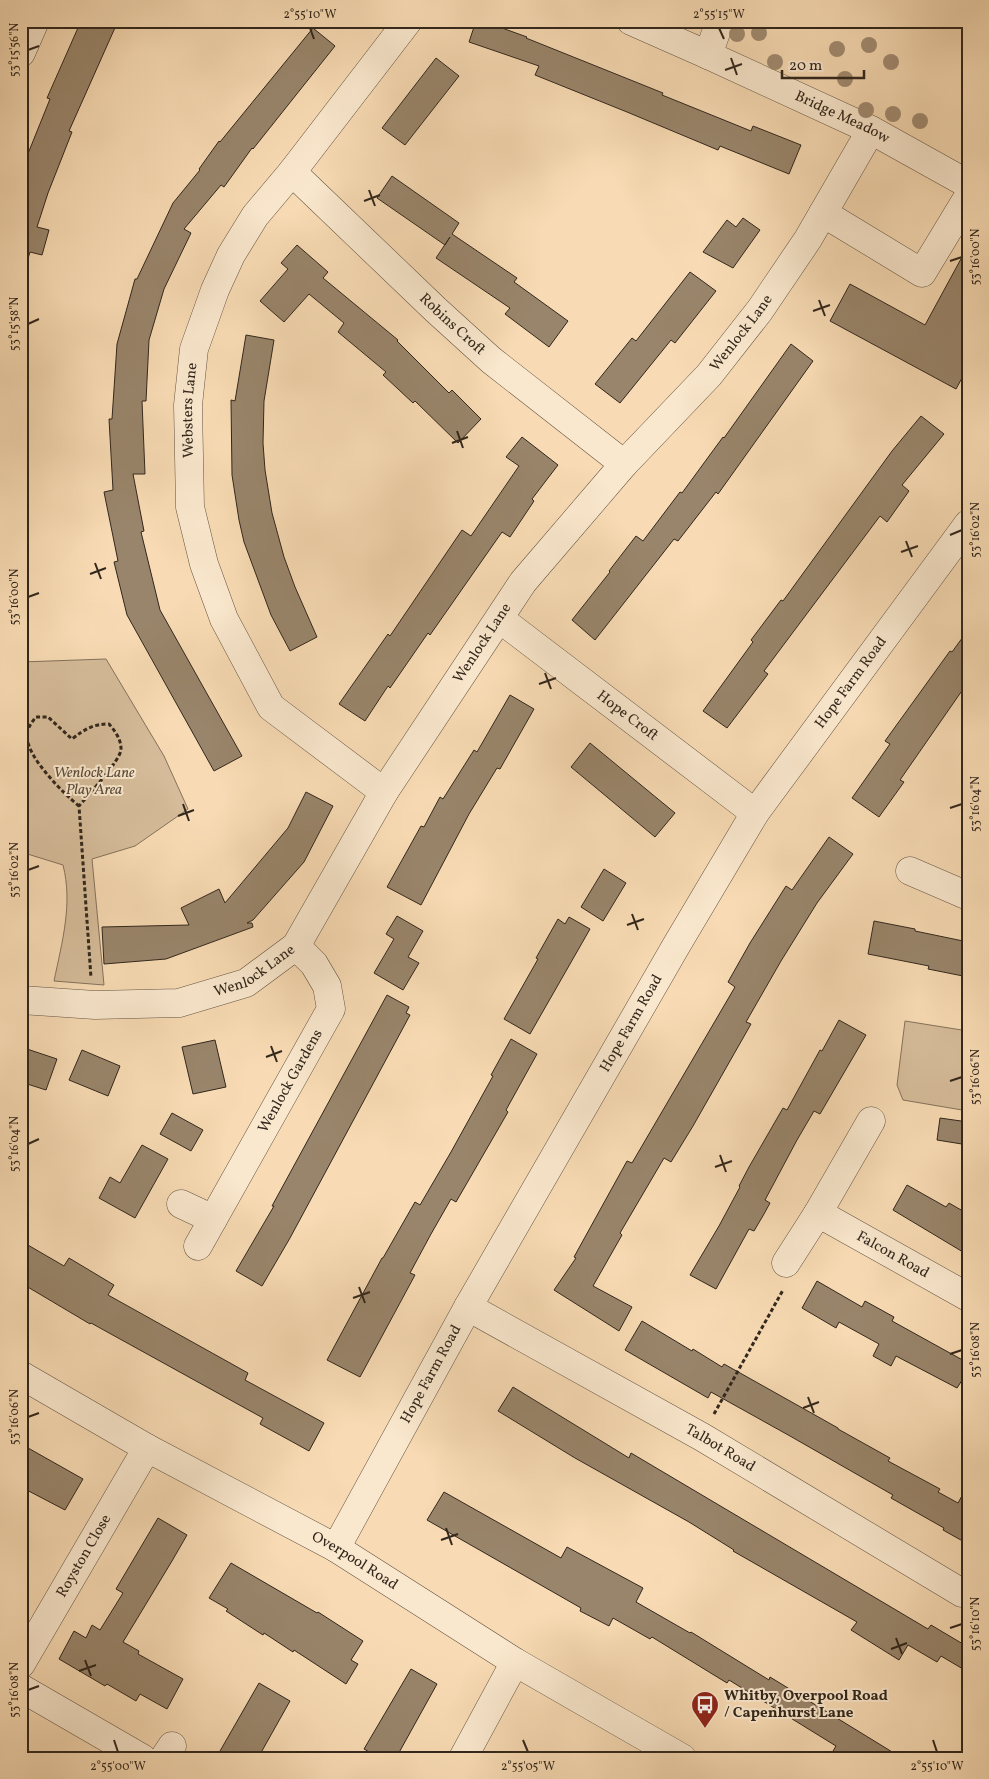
<svg xmlns="http://www.w3.org/2000/svg" width="989" height="1779" viewBox="0 0 989 1779" font-family="Vollkorn,serif">
	<style>
		.green { fill: #d6bc9a; stroke: #84725b }
		.building { fill: #99856b; stroke: #32271c }
		.lines { fill: none; stroke-linecap: round; stroke-linejoin: round }
		.minor-casing { stroke: #645442; stroke-width: 29 }
		.path { stroke: #32271c; stroke-width: 3; stroke-dasharray: 4 2.5; stroke-linecap: butt }
		.minor { stroke: #fae8ce; stroke-width: 28 }
		.tree { fill: #a28c72 }
		.ticks { fill: none; stroke: #32271c; stroke-width: 2 }
		.labels { text-anchor: middle; dominant-baseline: central; stroke-width: 4; stroke-linejoin: round; paint-order: stroke }
		.street-label { font-size: 15px; fill: #32271c; stroke: #fae8ce }
		.park-label { font-size: 15px; font-style: italic; fill: #5b4c3c; stroke: #fae8ce }
		.poi-label { font-size: 15px; font-weight: bold; fill: #32271c; stroke: #fae8ce; text-anchor: start }
		.neatline { fill: none; stroke: #32271c; stroke-width: 2 }
		.ticks-label { font-size: 12px; text-anchor: middle; fill: #32271c }
	</style>
	<rect width="100%" height="100%" fill="#f8dbb4"/>
	<filter id="stains"><feTurbulence type="fractalNoise" baseFrequency=".004" numOctaves="4"/><feColorMatrix values="0 0 0 0 .2 0 0 0 0 .09 0 0 0 0 .02 0 0 0 .5 -.17"/></filter>
	<radialGradient id="worn" r=".72"><stop offset=".6" stop-color="#630" stop-opacity="0"/><stop offset="1" stop-color="#630" stop-opacity=".3"/></radialGradient>
	<!-- green -->
	<g class="green">
		<path d="M106,659L164,756L188,809L135,846L92,859L104,985L54,981C62,942 73,904 63,865L21,852V662Z"/>
		<polygon points="905,1021 968,1031 968,1111 903,1100 897,1085"/>
	</g>
	<!-- building -->
	<g class="building">
		<polygon points="81,21 118,21 69,131 72,132 48,193 37,227 49,230 42,255 30,252 27,262 21,261 21,171 50,99 47,98"/>
		<polygon points="476,21 504,21 502,28 527,37 526,38 663,93 662,95 751,131 753,126 801,145 789,174 720,146 718,150 627,112 535,75 539,66 469,42"/>
		<polygon points="313,28 335,46 253,149 252,148 224,187 221,185 184,229 191,233 164,289 149,340 146,401 142,401 145,474 133,474 144,531 141,532 160,610 242,756 214,771 127,615 114,562 118,561 104,492 113,490 109,419 112,419 117,344 135,279 137,279 173,203 200,170 199,169 219,141 220,142"/>
		<polygon points="436,58 459,76 405,145 382,128"/>
		<polygon points="392,176 459,223 452,234 517,278 514,282 568,321 549,347 505,314 510,308 436,258 450,237 445,245 377,198"/>
		<polygon points="743,218 760,230 733,268 703,252 727,220 736,227"/>
		<polygon points="297,245 328,272 323,278 398,340 397,341 449,393 452,390 481,419 458,443 415,401 413,403 383,375 386,372 338,332 344,323 309,294 284,322 260,301 288,269 281,263"/>
		<polygon points="968,246 968,367 956,389 830,321 850,284 925,325"/>
		<polygon points="690,272 716,291 675,343 671,340 620,403 595,384 632,338 636,341"/>
		<polygon points="246,335 274,340 264,401 263,443 265,470 272,513 284,557 295,587 317,637 290,651 271,615 244,542 239,520 232,475 231,400 235,401"/>
		<polygon points="791,344 813,361 718,494 716,492 678,541 674,539 595,640 572,620 610,572 609,571 636,536 643,541 680,492 682,493 723,437 724,438"/>
		<polygon points="921,416 944,434 902,485 909,491 887,522 880,516 764,671 768,674 727,728 703,711 753,642 751,640 781,600 783,601 892,451"/>
		<polygon points="522,437 558,465 532,499 534,501 510,537 502,532 430,635 428,633 390,688 388,686 365,721 339,704 388,634 390,636 462,530 471,536 519,466 506,457"/>
		<polygon points="968,630 968,682 900,780 904,782 879,817 852,798 890,744 885,741 950,651 952,652"/>
		<polygon points="510,695 534,709 500,769 497,768 469,814 421,905 387,887 421,826 424,827 440,797 443,799 474,750 477,752"/>
		<polygon points="590,743 675,813 655,837 571,767"/>
		<polygon points="306,792 333,806 304,862 253,920 247,923 252,923 253,927 166,959 104,964 102,927 189,925 181,908 219,889 225,903 288,828"/>
		<polygon points="829,837 853,854 817,903 781,961 746,1022 751,1024 693,1126 671,1162 664,1158 620,1233 622,1235 593,1286 632,1307 619,1331 554,1290 576,1258 574,1257 627,1161 632,1163 735,987 728,982 750,943 786,886 792,890"/>
		<polygon points="604,869 626,883 603,921 581,907"/>
		<polygon points="397,916 423,931 408,957 419,963 403,990 374,973 394,939 386,934"/>
		<polygon points="569,917 590,929 530,1034 504,1019 538,959 536,958 558,919 565,924"/>
		<polygon points="874,921 915,929 915,931 968,942 968,977 928,969 929,966 868,954"/>
		<polygon points="387,995 409,1007 406,1013 410,1015 290,1238 262,1286 236,1271 274,1206 272,1206"/>
		<polygon points="839,1020 866,1035 820,1114 814,1111 797,1140 765,1200 770,1203 764,1214 754,1231 749,1229 716,1289 690,1275 719,1226 740,1187 739,1186 749,1167 783,1108 787,1110 820,1050 822,1051"/>
		<polygon points="511,1039 537,1054 506,1110 508,1112 456,1202 451,1199 431,1234 410,1273 415,1275 360,1377 327,1360 382,1258 383,1258 415,1202 420,1205 451,1152 493,1076 491,1075"/>
		<polygon points="215,1040 226,1087 193,1094 182,1047"/>
		<polygon points="21,1047 57,1059 46,1090 21,1082"/>
		<polygon points="82,1050 120,1066 108,1096 69,1080"/>
		<polygon points="172,1113 203,1130 191,1151 160,1134"/>
		<polygon points="940,1118 968,1122 968,1145 937,1140"/>
		<polygon points="142,1145 168,1159 135,1218 99,1198 110,1177 120,1183"/>
		<polygon points="907,1185 946,1207 949,1203 968,1214 968,1255 893,1210"/>
		<polygon points="21,1241 64,1266 69,1258 114,1285 108,1295 248,1373 245,1380 324,1423 309,1451 260,1424 263,1418 91,1323 90,1324 21,1283"/>
		<polygon points="817,1281 862,1307 865,1301 894,1317 892,1321 968,1363 968,1371 957,1388 896,1356 891,1366 873,1356 879,1344 839,1322 836,1328 802,1308"/>
		<polygon points="642,1321 692,1351 693,1349 722,1367 724,1364 838,1428 838,1429 890,1458 888,1461 940,1489 938,1492 958,1503 968,1485 968,1544 943,1530 944,1528 891,1498 893,1495 790,1436 711,1392 708,1398 625,1350"/>
		<polygon points="513,1387 629,1458 631,1453 928,1629 931,1625 968,1647 968,1672 941,1656 937,1662 908,1645 899,1660 851,1630 857,1622 733,1551 734,1550 689,1522 575,1458 498,1411"/>
		<polygon points="21,1444 83,1479 65,1510 21,1487"/>
		<polygon points="444,1492 561,1558 567,1547 643,1588 636,1602 690,1633 691,1632 769,1680 770,1677 902,1758 829,1758 836,1746 729,1680 727,1683 652,1637 650,1639 613,1618 609,1626 580,1611 581,1608 427,1520"/>
		<polygon points="158,1518 187,1535 172,1561 123,1642 139,1651 138,1654 183,1679 167,1709 140,1694 136,1701 107,1684 105,1686 59,1659 74,1631 86,1638 92,1625 100,1630 123,1593 116,1589"/>
		<polygon points="231,1563 317,1613 318,1612 363,1641 351,1660 358,1664 346,1684 294,1650 293,1652 264,1633 263,1635 226,1611 228,1609 209,1598"/>
		<polygon points="411,1669 437,1684 396,1758 380,1758 364,1749"/>
		<polygon points="259,1683 290,1701 258,1758 216,1758"/>
	</g>
	<g class="lines">
		<defs>
			<g id="minor">
				<path id="s1" d="M631,21L708,55L871,130L968,184"/>
				<polyline points="21,53 35,21"/>
				<polyline points="708,55 720,21"/>
				<path id="s2" d="M292,172L436,310L491,360L624,464"/>
				<polyline points="823,213 922,273 968,197"/>
				<path id="s3" d="M500,619L755,813"/>
				<path id="s4" d="M384,792L271,707L224,619L204,564L190,507L188,405L194,349L215,290L231,255L255,216L292,172L408,21"/>
				<polyline points="910,871 968,896"/>
				<path id="s5" d="M21,1000L95,1005L179,1003L246,983L296,946L384,792L523,582L624,464L709,375L760,310L808,239L871,130"/>
				<polyline points="181,1204 213,1219"/>
				<polyline points="818,1213 871,1121"/>
				<path id="s6" d="M198,1246L331,1009L327,986L314,964L296,946"/>
				<path id="s7" d="M786,1263L818,1213L968,1297"/>
				<path id="s8" d="M468,1307L702,1437L962,1593L968,1594"/>
				<path id="s9" d="M21,1375L147,1448L336,1548L515,1662L682,1758"/>
				<path id="s10" d="M336,1548L468,1307L676,946L755,813L968,524"/>
				<path id="s11" d="M21,1664L147,1448"/>
				<polyline points="21,1688 142,1758"/>
				<polyline points="164,1758 172,1746"/>
				<polyline points="463,1758 515,1662"/>
			</g>
		</defs>
		<!-- minor casing -->
		<use href="#minor" class="minor-casing"/>
		<!-- path -->
		<g class="path">
			<path d="M79,806C63,793 29,759 27,738C26,730 31,723 36,717H48L72,739C85,729 93,724 109,724C115,731 121,739 121,749C121,760 88,795 79,806L91,978"/>
			<polyline points="714,1414 783,1290"/>
		</g>
		<!-- minor -->
		<use href="#minor" class="minor"/>
	</g>
	<!-- trees -->
	<g class="tree">
		<circle cx="759" cy="33" r="8"/>
		<circle cx="737" cy="34" r="8"/>
		<circle cx="869" cy="45" r="8"/>
		<circle cx="837" cy="49" r="8"/>
		<circle cx="775" cy="62" r="8"/>
		<circle cx="891" cy="62" r="8"/>
		<circle cx="845" cy="79" r="8"/>
		<circle cx="866" cy="110" r="8"/>
		<circle cx="893" cy="114" r="8"/>
		<circle cx="920" cy="121" r="8"/>
	</g>
	<!-- ticks -->
	<path class="ticks" d="M310,28L314,39M719,28L724,39M28,50L39,46M731,58L737,75M725,70L742,64M369,190L375,206M364,201L380,195M950,261L962,257M819,300L825,316M813,311L830,305M28,324L39,319M457,431L463,448M452,443L468,437M950,535L962,530M906,541L912,557M901,552L918,546M95,563L101,579M90,574L106,568M28,597L39,593M545,673L551,689M539,684L556,678M183,804L189,821M950,808L962,804M178,816L194,810M28,870L39,866M632,914L638,930M627,925L644,919M271,1046L277,1062M266,1057L282,1051M950,1081L962,1077M28,1144L39,1139M720,1155L726,1172M715,1167L732,1161M359,1287L365,1303M353,1298L370,1292M950,1354L962,1350M808,1397L814,1413M803,1408L819,1402M28,1417L39,1413M446,1528L452,1545M441,1540L458,1534M950,1628L962,1624M896,1638L902,1654M891,1649L907,1643M85,1660L91,1676M79,1671L96,1665M28,1690L39,1686M114,1740L118,1752M523,1740L528,1752M933,1740L937,1752"/>
	<!-- icons -->
	<defs>
		<symbol id="bus-pin" viewBox="-11 -11 22 30"><path d="M0 17L-7.5 6A9.5 9.5 0 1 1 7.5 6Z" fill="#8f2418" stroke="#fae8ce"/><path d="M-5-6H5V4H4V6H2V4H-2V6H-4V4H-5ZM-3.5-4V0h7V-4ZM-3.5 1.2v1.5H-2V1.2ZM2 1.2v1.5H3.5V1.2Z" fill="#fff"/></symbol>
	</defs>
	<g fill-rule="evenodd">
		<use href="#bus-pin" x="689" y="1689" width="32" height="43"/>
	</g>
	<g class="labels">
		<!-- street labels -->
		<g class="street-label">
			<text stroke="none"><textPath href="#s1" startOffset="232">Bridge Meadow</textPath></text>
			<text stroke="none"><textPath href="#s2" startOffset="221">Robins Croft</textPath></text>
			<text stroke="none"><textPath href="#s5" startOffset="1051">Wenlock Lane</textPath></text>
			<text stroke="none"><textPath href="#s4" startOffset="455">Websters Lane</textPath></text>
			<text stroke="none"><textPath href="#s5" startOffset="646">Wenlock Lane</textPath></text>
			<text stroke="none"><textPath href="#s10" startOffset="1008">Hope Farm Road</textPath></text>
			<text stroke="none"><textPath href="#s3" startOffset="160">Hope Croft</textPath></text>
			<text stroke="none"><textPath href="#s5" startOffset="241">Wenlock Lane</textPath></text>
			<text stroke="none"><textPath href="#s10" startOffset="602">Hope Farm Road</textPath></text>
			<text stroke="none"><textPath href="#s6" startOffset="189">Wenlock Gardens</textPath></text>
			<text stroke="none"><textPath href="#s7" startOffset="145">Falcon Road</textPath></text>
			<text stroke="none"><textPath href="#s10" startOffset="198">Hope Farm Road</textPath></text>
			<text stroke="none"><textPath href="#s8" startOffset="289">Talbot Road</textPath></text>
			<text stroke="none"><textPath href="#s11" startOffset="125">Royston Close</textPath></text>
			<text stroke="none"><textPath href="#s9" startOffset="382">Overpool Road</textPath></text>
		</g>
		<!-- park labels -->
		<g class="park-label">
			<text x="94" y="773">Wenlock Lane<tspan x="94" dy="17">Play Area</tspan></text>
		</g>
		<!-- poi labels -->
		<g class="poi-label">
			<text x="724" y="1696">Whitby, Overpool Road<tspan x="724" dy="17">/ Capenhurst Lane</tspan></text>
		</g>
	</g>
	<!-- margin -->
	<rect width="989" height="1779" fill="none" stroke="#f8dbb4" stroke-width="55"/>
	<!-- scale -->
	<path d="M782 70v8h82v-8" fill="none" stroke="#32271c" stroke-width="2.5"/>
	<text x="789" y="70" font-size="15" fill="#32271c" stroke="#fae8ce" stroke-width="4" paint-order="stroke">20 m</text>
	<rect x="28" y="28" width="934" height="1724" class="neatline"/>
	<g class="ticks-label">
		<text x="310" y="18">2°55'10"W</text>
		<text x="719" y="18">2°55'15"W</text>
		<text transform="translate(14 50) rotate(-90)" y="4">53°15'56"N</text>
		<text transform="translate(975 257) rotate(-90)" y="4">53°16'00"N</text>
		<text transform="translate(14 324) rotate(-90)" y="4">53°15'58"N</text>
		<text transform="translate(975 530) rotate(-90)" y="4">53°16'02"N</text>
		<text transform="translate(14 597) rotate(-90)" y="4">53°16'00"N</text>
		<text transform="translate(975 804) rotate(-90)" y="4">53°16'04"N</text>
		<text transform="translate(14 870) rotate(-90)" y="4">53°16'02"N</text>
		<text transform="translate(975 1077) rotate(-90)" y="4">53°16'06"N</text>
		<text transform="translate(14 1144) rotate(-90)" y="4">53°16'04"N</text>
		<text transform="translate(975 1350) rotate(-90)" y="4">53°16'08"N</text>
		<text transform="translate(14 1417) rotate(-90)" y="4">53°16'06"N</text>
		<text transform="translate(975 1624) rotate(-90)" y="4">53°16'10"N</text>
		<text transform="translate(14 1690) rotate(-90)" y="4">53°16'08"N</text>
		<text x="118" y="1770">2°55'00"W</text>
		<text x="528" y="1770">2°55'05"W</text>
		<text x="937" y="1770">2°55'10"W</text>
	</g>
	<rect width="100%" height="100%" filter="url(#stains)"/>
	<rect width="100%" height="100%" fill="url(#worn)"/>
</svg>
